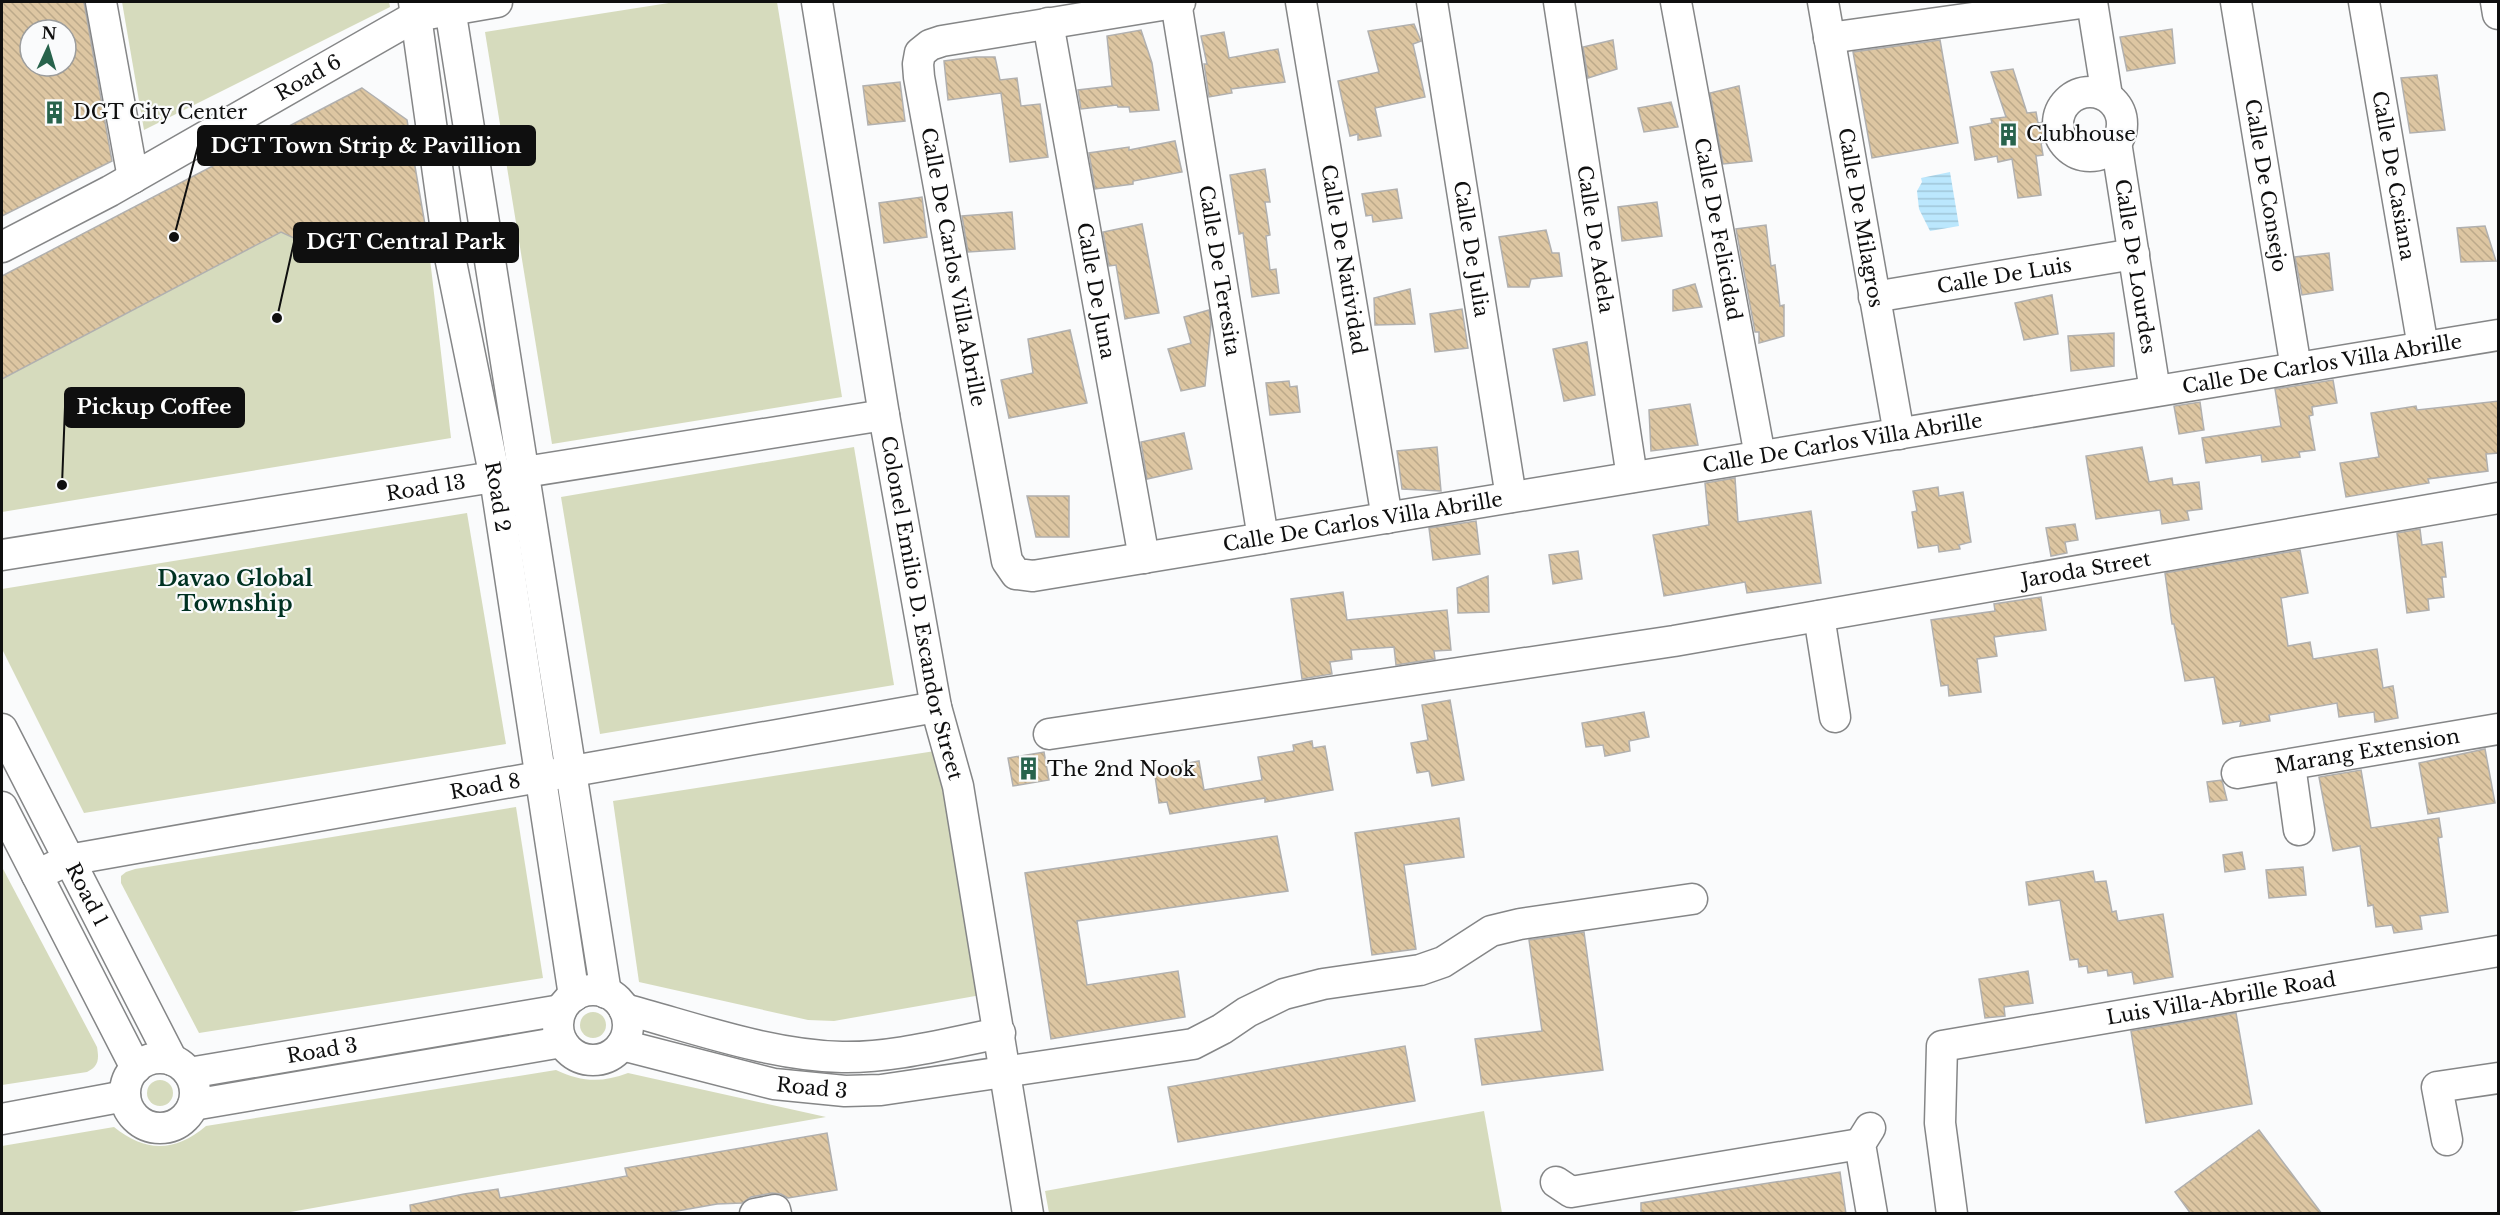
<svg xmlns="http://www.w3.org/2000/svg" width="2500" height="1215" viewBox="0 0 2500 1215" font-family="'Libre Baskerville',serif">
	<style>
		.green { fill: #d6dbbd }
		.water { fill: url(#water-rules) }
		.building { fill: url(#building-back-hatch); stroke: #b1b0af; stroke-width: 1.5; fill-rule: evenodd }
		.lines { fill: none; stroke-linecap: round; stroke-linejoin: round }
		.minor-casing { stroke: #858687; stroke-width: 33 }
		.minor { stroke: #fff; stroke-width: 30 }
		.labels { text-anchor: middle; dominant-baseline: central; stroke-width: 4.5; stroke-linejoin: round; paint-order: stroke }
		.street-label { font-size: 20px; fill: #0f0f0f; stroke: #fafbfc }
		.poi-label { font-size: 20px; fill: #0f0f0f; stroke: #fafbfc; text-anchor: start }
		.quarter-label { font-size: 22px; font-weight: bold; fill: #003222; stroke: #fafbfc }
		.leader { fill: none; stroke: #0f0f0f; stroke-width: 2 }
		.callout-dot { fill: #0f0f0f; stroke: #fafbfc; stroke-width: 2 }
		.callout { fill: #0f0f0f; stroke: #0f0f0f; stroke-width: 2 }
		.callout-label { font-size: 21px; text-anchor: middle; font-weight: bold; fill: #fff }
	</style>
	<defs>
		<pattern id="water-rules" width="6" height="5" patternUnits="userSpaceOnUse" patternTransform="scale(1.5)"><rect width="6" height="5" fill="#bbe7fd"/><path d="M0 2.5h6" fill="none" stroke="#a0c5d8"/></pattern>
		<pattern id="building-back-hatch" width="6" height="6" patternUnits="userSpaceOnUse" patternTransform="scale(1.5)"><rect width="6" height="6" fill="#ddc6a2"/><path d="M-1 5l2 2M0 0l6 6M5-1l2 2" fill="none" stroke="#bca98a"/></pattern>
	</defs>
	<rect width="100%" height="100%" fill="#fafbfc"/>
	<!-- green -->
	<g class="green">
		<polygon points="122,2 389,2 390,7 144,130"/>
		<polygon points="675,2 777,2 842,397 552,444 485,32"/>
		<polygon points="281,232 335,257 428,242 451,438 2,512 2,379"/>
		<polygon points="854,447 894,685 600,734 561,497"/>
		<polygon points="467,513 506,744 84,813 2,649 2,589"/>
		<polygon points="935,751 981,995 834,1021 808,1020 639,982 613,801"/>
		<polygon points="516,807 543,978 199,1033 121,883 121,876 126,872 135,869"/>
		<path d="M2,867L97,1047C99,1059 99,1066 87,1072L2,1085Z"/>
		<circle cx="593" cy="1025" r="13"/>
		<path d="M556,1070C581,1082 602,1083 628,1073L826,1117L285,1213H2V1146L114,1127C146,1153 175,1152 206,1126Z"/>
		<circle cx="160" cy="1093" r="13"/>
		<polygon points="1484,1111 1502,1213 1049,1213 1045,1191"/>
	</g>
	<!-- water -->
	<polygon class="water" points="1950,172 1959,226 1930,231 1919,209 1917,191 1922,182 1921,178"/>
	<!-- building -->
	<g class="building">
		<path d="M2,2H84L112,161L2,216ZM30,30H66V66H30Z"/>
		<polygon points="1414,24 1421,41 1413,44 1425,97 1375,108 1381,136 1358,140 1358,134 1350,136 1338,81 1379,72 1368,31"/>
		<polygon points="2172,29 2175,63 2127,71 2120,37"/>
		<polygon points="1141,30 1152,63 1159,110 1130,112 1129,107 1118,107 1117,105 1081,109 1078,90 1112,86 1107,36"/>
		<polygon points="1224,32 1229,58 1278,49 1285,82 1231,89 1232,93 1209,97 1204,64 1207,64 1201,36"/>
		<polygon points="1613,40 1617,69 1588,78 1583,47"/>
		<polygon points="1940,40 1958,143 1872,158 1853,52"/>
		<polygon points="975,57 995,57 1000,80 1017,78 1021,106 1040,104 1048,157 1010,162 1001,93 948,100 944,61"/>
		<polygon points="2013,69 2027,113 2036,112 2038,123 2044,122 2046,142 2041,143 2043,155 2036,156 2041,195 2018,198 2012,159 1998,162 1997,156 1975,160 1970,127 1992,123 1991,119 2006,117 1991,72"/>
		<polygon points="2437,75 2445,130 2410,133 2401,78"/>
		<polygon points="900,82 905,121 868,125 863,86"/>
		<polygon points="1739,86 1752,161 1723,164 1710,93"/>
		<polygon points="362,88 407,120 428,242 335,257 281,232 2,379 2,276"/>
		<polygon points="1671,102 1678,127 1644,132 1638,108"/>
		<polygon points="1175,141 1182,172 1133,181 1133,184 1095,189 1089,153 1129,147 1129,150"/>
		<polygon points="1265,169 1270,202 1265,202 1270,235 1266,236 1270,270 1276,269 1279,293 1252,297 1243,233 1239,234 1230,175"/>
		<polygon points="1397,189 1402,218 1373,222 1372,215 1366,216 1362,194"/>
		<polygon points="922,197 927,237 884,243 879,203"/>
		<polygon points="1657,202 1662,236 1622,241 1618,207"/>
		<polygon points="1012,212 1015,249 968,252 962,216"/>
		<polygon points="1142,224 1159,313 1125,319 1116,265 1109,266 1103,232"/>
		<polygon points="1766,225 1771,266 1775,265 1780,306 1784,305 1784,336 1759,343 1759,332 1755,332 1736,229"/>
		<polygon points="2485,226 2496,261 2461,262 2457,228"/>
		<polygon points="1546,230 1552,253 1559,253 1562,276 1531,279 1529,287 1508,287 1499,237"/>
		<polygon points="2329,253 2333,290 2302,295 2295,257"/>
		<polygon points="1695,284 1702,307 1673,311 1673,290"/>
		<polygon points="1410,289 1415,324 1375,325 1374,298"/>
		<polygon points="2052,295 2058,334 2024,340 2015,303"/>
		<polygon points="1462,309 1468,348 1435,352 1430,314"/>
		<polygon points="1209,310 1211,324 1205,386 1181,391 1168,349 1191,343 1184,317"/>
		<polygon points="1070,330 1087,403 1009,418 1001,380 1033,373 1028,339"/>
		<polygon points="2114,333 2114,366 2071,371 2068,336"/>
		<polygon points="1587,342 1595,395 1564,401 1553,349"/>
		<polygon points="2333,380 2337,403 2312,407 2313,415 2309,416 2315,450 2299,452 2300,457 2262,462 2261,455 2206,463 2202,438 2281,426 2275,389"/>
		<polygon points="1289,381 1290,387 1297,386 1300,412 1270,415 1266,383"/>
		<polygon points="2499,401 2499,453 2486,454 2488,471 2428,479 2429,483 2346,497 2340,463 2379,457 2371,413 2416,406 2417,410"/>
		<polygon points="2200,402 2204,430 2179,434 2174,406"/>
		<polygon points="1690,404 1698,445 1651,451 1649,410"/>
		<polygon points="1184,433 1192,469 1147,479 1141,442"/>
		<polygon points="1437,447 1441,491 1402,489 1397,451"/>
		<polygon points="2142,447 2149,482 2172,478 2173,485 2199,482 2202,509 2187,511 2189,520 2162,524 2160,510 2096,519 2086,456"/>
		<polygon points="1735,478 1738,522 1811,511 1821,583 1747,593 1745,582 1664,596 1653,535 1709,525 1705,483"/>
		<polygon points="1938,487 1939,496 1963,492 1971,542 1959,545 1960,549 1939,552 1938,545 1918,548 1912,512 1917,511 1913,491"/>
		<polygon points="1027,496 1069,496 1069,537 1036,537"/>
		<polygon points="1476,521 1480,554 1433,560 1429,528"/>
		<polygon points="2075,524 2078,540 2065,542 2067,553 2051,556 2046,528"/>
		<polygon points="2420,529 2422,545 2442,542 2446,577 2442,577 2444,597 2428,599 2429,610 2407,613 2397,533"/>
		<polygon points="2300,550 2308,593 2281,598 2288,646 2310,642 2313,659 2377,649 2383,688 2393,686 2398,718 2375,722 2374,712 2339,717 2337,703 2269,715 2270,721 2240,726 2241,721 2223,724 2214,677 2185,681 2174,624 2172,624 2165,573"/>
		<polygon points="1578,551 1582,579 1553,584 1549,555"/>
		<polygon points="1488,576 1489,612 1458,613 1457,588"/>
		<polygon points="1343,592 1347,620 1447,610 1451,650 1434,651 1435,659 1396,665 1394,647 1351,650 1352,659 1330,662 1332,674 1302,679 1291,599"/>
		<polygon points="2041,597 2046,630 1994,637 1997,656 1977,659 1981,692 1949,696 1948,685 1941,686 1931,620 1995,611 1994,604"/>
		<polygon points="1450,700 1464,780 1432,786 1429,771 1417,773 1411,743 1428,740 1422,705"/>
		<polygon points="1644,712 1649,737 1629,741 1630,751 1605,756 1603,745 1586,747 1582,723"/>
		<polygon points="1312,741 1313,748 1325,746 1333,790 1265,802 1265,798 1170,814 1167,802 1159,803 1155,776 1175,773 1173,766 1199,761 1204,790 1262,780 1258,757 1294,751 1293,745"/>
		<polygon points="2485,749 2495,803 2428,814 2419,763"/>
		<polygon points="1044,752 1049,780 1013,786 1008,758"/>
		<polygon points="2361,770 2371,828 2439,818 2442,837 2438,838 2448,912 2420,916 2422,929 2394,933 2392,925 2376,927 2373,905 2368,906 2360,846 2333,851 2319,777"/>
		<polygon points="2222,780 2227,800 2210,802 2207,782"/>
		<polygon points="1459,818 1464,857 1404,865 1416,949 1372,955 1355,833"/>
		<polygon points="1277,836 1288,891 1077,921 1087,985 1178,971 1185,1017 1051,1039 1025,873"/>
		<polygon points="2242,852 2245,869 2225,872 2223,855"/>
		<polygon points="2303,867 2306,895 2269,898 2266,870"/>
		<polygon points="2093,871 2095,882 2106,881 2112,912 2116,911 2118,921 2163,914 2173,977 2134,984 2132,972 2108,976 2107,970 2088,973 2087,966 2079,967 2078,959 2070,960 2060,900 2029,905 2026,882"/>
		<polygon points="1584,932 1603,1070 1482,1085 1475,1039 1542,1031 1529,940"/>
		<polygon points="2028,971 2033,1003 2004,1007 2005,1016 1985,1018 1979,979"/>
		<polygon points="2236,1013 2252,1104 2146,1123 2131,1031"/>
		<polygon points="1405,1046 1415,1101 1178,1142 1168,1087"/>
		<polygon points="2259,1130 2322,1214 2191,1214 2175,1192"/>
		<polygon points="827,1133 837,1190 788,1198 781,1194 772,1193 751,1197 742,1203 717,1204 660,1214 411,1214 410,1205 464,1194 498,1189 500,1198 565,1187 627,1176 625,1168"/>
		<polygon points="1840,1172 1846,1214 1641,1214 1641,1203"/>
	</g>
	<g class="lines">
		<defs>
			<g id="minor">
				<polyline points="101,2 133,178"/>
				<path id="s1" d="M414,2L449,252L495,478L574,996"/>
				<polyline points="449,2 606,993"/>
				<path id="s2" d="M817,2L884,415L936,707L958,786L1028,1214"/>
				<path id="s3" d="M1176,2L1263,538"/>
				<path id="s4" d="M1180,2L942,41L930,45L920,53L918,64L919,77L1007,561L1016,574L1033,576L2498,335"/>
				<path id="s5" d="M1301,2L1387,518"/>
				<path id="s6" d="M1432,2L1511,497"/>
				<path id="s7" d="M1559,2L1632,477"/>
				<path id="s8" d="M1676,2L1760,456"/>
				<path id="s9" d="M1823,2L1899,434"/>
				<polyline points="2092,2 2107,96"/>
				<path id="s10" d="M2236,2L2296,368"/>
				<path id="s11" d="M2364,2L2423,347"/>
				<polyline points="2496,2 2498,14"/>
				<path id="s12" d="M1048,23L1144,558"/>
				<polyline points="1829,38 2088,2"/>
				<circle cx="2090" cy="124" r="32"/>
				<path id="s13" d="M2116,142L2155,391"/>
				<path id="s14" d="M2,247L110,191L416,16L497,2"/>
				<path id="s15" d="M1874,297L2134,254"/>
				<path id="s16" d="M2,555L884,415"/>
				<polyline points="1819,616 1835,717"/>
				<path id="s17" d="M2,729L172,1060"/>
				<path id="s18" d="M1049,734L1674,641L2498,498"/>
				<polyline points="2290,765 2299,830"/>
				<path id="s19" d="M2237,773L2498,729"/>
				<polyline points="2,807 136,1068"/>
				<path id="s20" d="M37,875L68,860L936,707"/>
				<circle cx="593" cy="1025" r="35"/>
				<path d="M624,1009C695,1028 768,1055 842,1057C894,1058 948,1043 1000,1033"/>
				<path id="s21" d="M622,1045L774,1084L845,1091L881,1090L1193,1044L1222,1029L1247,1012L1284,994L1323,984L1420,970L1443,962L1491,931L1520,924L1692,899"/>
				<circle cx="160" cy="1093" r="35"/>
				<path id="s22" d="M189,1073L561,1010"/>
				<polyline points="193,1105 562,1042"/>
				<polyline points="2,1119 125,1096"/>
				<polyline points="1870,1128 1860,1144 1872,1214"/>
				<polyline points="2447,1140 2437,1087 2498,1078"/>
				<polyline points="1556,1182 1571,1192 1860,1144"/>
				<polyline points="755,1214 775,1210 776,1214"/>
				<path id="s23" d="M1952,1214L1940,1123L1942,1046L2498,951"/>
			</g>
		</defs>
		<!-- minor casing -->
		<use href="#minor" class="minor-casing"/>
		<!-- minor -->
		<use href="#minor" class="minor"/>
	</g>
	<!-- icons -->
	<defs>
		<symbol id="building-bare" viewBox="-9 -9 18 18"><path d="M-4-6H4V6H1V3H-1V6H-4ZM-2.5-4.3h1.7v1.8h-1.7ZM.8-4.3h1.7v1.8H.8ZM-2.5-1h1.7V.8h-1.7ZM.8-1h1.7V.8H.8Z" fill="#28634c" stroke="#fafbfc" stroke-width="2.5" paint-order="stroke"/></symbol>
	</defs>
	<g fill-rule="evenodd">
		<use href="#building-bare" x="38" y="96" width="33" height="33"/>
		<use href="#building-bare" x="1992" y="118" width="33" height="33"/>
		<use href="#building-bare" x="1012" y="752" width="33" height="33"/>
	</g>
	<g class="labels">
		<!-- street labels -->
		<g class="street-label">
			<text stroke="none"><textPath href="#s14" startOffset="350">Road 6</textPath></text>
			<text stroke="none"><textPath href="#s11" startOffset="176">Calle De Casiana</textPath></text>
			<text stroke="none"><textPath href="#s10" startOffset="186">Calle De Consejo</textPath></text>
			<text stroke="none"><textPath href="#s9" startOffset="219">Calle De Milagros</textPath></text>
			<text stroke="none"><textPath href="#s8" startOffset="231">Calle De Felicidad</textPath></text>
			<text stroke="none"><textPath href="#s7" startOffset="240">Calle De Adela</textPath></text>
			<text stroke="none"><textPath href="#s6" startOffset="250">Calle De Julia</textPath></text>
			<text stroke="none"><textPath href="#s5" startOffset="261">Calle De Natividad</textPath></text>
			<text stroke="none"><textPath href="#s13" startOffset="126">Calle De Lourdes</textPath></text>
			<text stroke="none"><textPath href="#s4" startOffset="484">Calle De Carlos Villa Abrille</textPath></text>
			<text stroke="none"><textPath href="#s3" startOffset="272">Calle De Teresita</textPath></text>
			<text stroke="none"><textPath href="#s15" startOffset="132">Calle De Luis</textPath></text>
			<text stroke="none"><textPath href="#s12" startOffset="272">Calle De Juna</textPath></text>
			<text stroke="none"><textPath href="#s4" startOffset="2122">Calle De Carlos Villa Abrille</textPath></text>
			<text stroke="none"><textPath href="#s4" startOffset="1636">Calle De Carlos Villa Abrille</textPath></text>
			<text stroke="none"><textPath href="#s16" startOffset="429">Road 13</textPath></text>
			<text stroke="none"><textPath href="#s1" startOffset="502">Road 2</textPath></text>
			<text stroke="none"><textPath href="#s4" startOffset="1150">Calle De Carlos Villa Abrille</textPath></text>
			<text stroke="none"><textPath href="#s18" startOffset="1050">Jaroda Street</textPath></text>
			<text stroke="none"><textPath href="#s2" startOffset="615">Colonel Emilio D. Escandor Street</textPath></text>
			<text stroke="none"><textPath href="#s19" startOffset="132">Marang Extension</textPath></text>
			<text stroke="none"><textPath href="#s20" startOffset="458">Road 8</textPath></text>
			<text stroke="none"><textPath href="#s17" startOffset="186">Road 1</textPath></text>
			<text stroke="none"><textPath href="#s23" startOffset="452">Luis Villa-Abrille Road</textPath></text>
			<text stroke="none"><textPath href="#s22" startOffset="135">Road 3</textPath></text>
			<text stroke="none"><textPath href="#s21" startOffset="195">Road 3</textPath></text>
		</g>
		<!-- poi labels -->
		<g class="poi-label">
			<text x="73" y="112">DGT City Center</text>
			<text x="2026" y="134">Clubhouse</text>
			<text x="1047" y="769">The 2nd Nook</text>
		</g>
		<!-- quarter labels -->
		<g class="quarter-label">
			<text x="235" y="578">Davao Global<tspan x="235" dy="25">Township</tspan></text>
		</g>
	</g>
	<!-- callouts -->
	<path class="leader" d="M174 237L198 146M277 318L294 242M62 485L65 407"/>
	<g class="callout-dot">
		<circle cx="174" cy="237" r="6"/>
		<circle cx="277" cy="318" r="6"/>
		<circle cx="62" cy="485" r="6"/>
	</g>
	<g class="callout">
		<rect x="198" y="126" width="337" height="39" rx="6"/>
		<rect x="294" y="223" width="224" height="39" rx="6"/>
		<rect x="65" y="388" width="179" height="39" rx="6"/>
	</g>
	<g class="callout-label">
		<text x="366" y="153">DGT Town Strip &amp; Pavillion</text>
		<text x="406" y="249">DGT Central Park</text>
		<text x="154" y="414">Pickup Coffee</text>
	</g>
	<!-- border -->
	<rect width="2500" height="1215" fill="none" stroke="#0f0f0f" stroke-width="6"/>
	<!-- north arrow -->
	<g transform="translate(48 48) rotate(4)"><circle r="28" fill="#fafbfc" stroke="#9c9d9d" stroke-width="1.5"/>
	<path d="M0-4.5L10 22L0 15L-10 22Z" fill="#28634c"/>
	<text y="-9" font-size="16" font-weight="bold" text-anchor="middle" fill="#0f0f0f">N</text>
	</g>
</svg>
